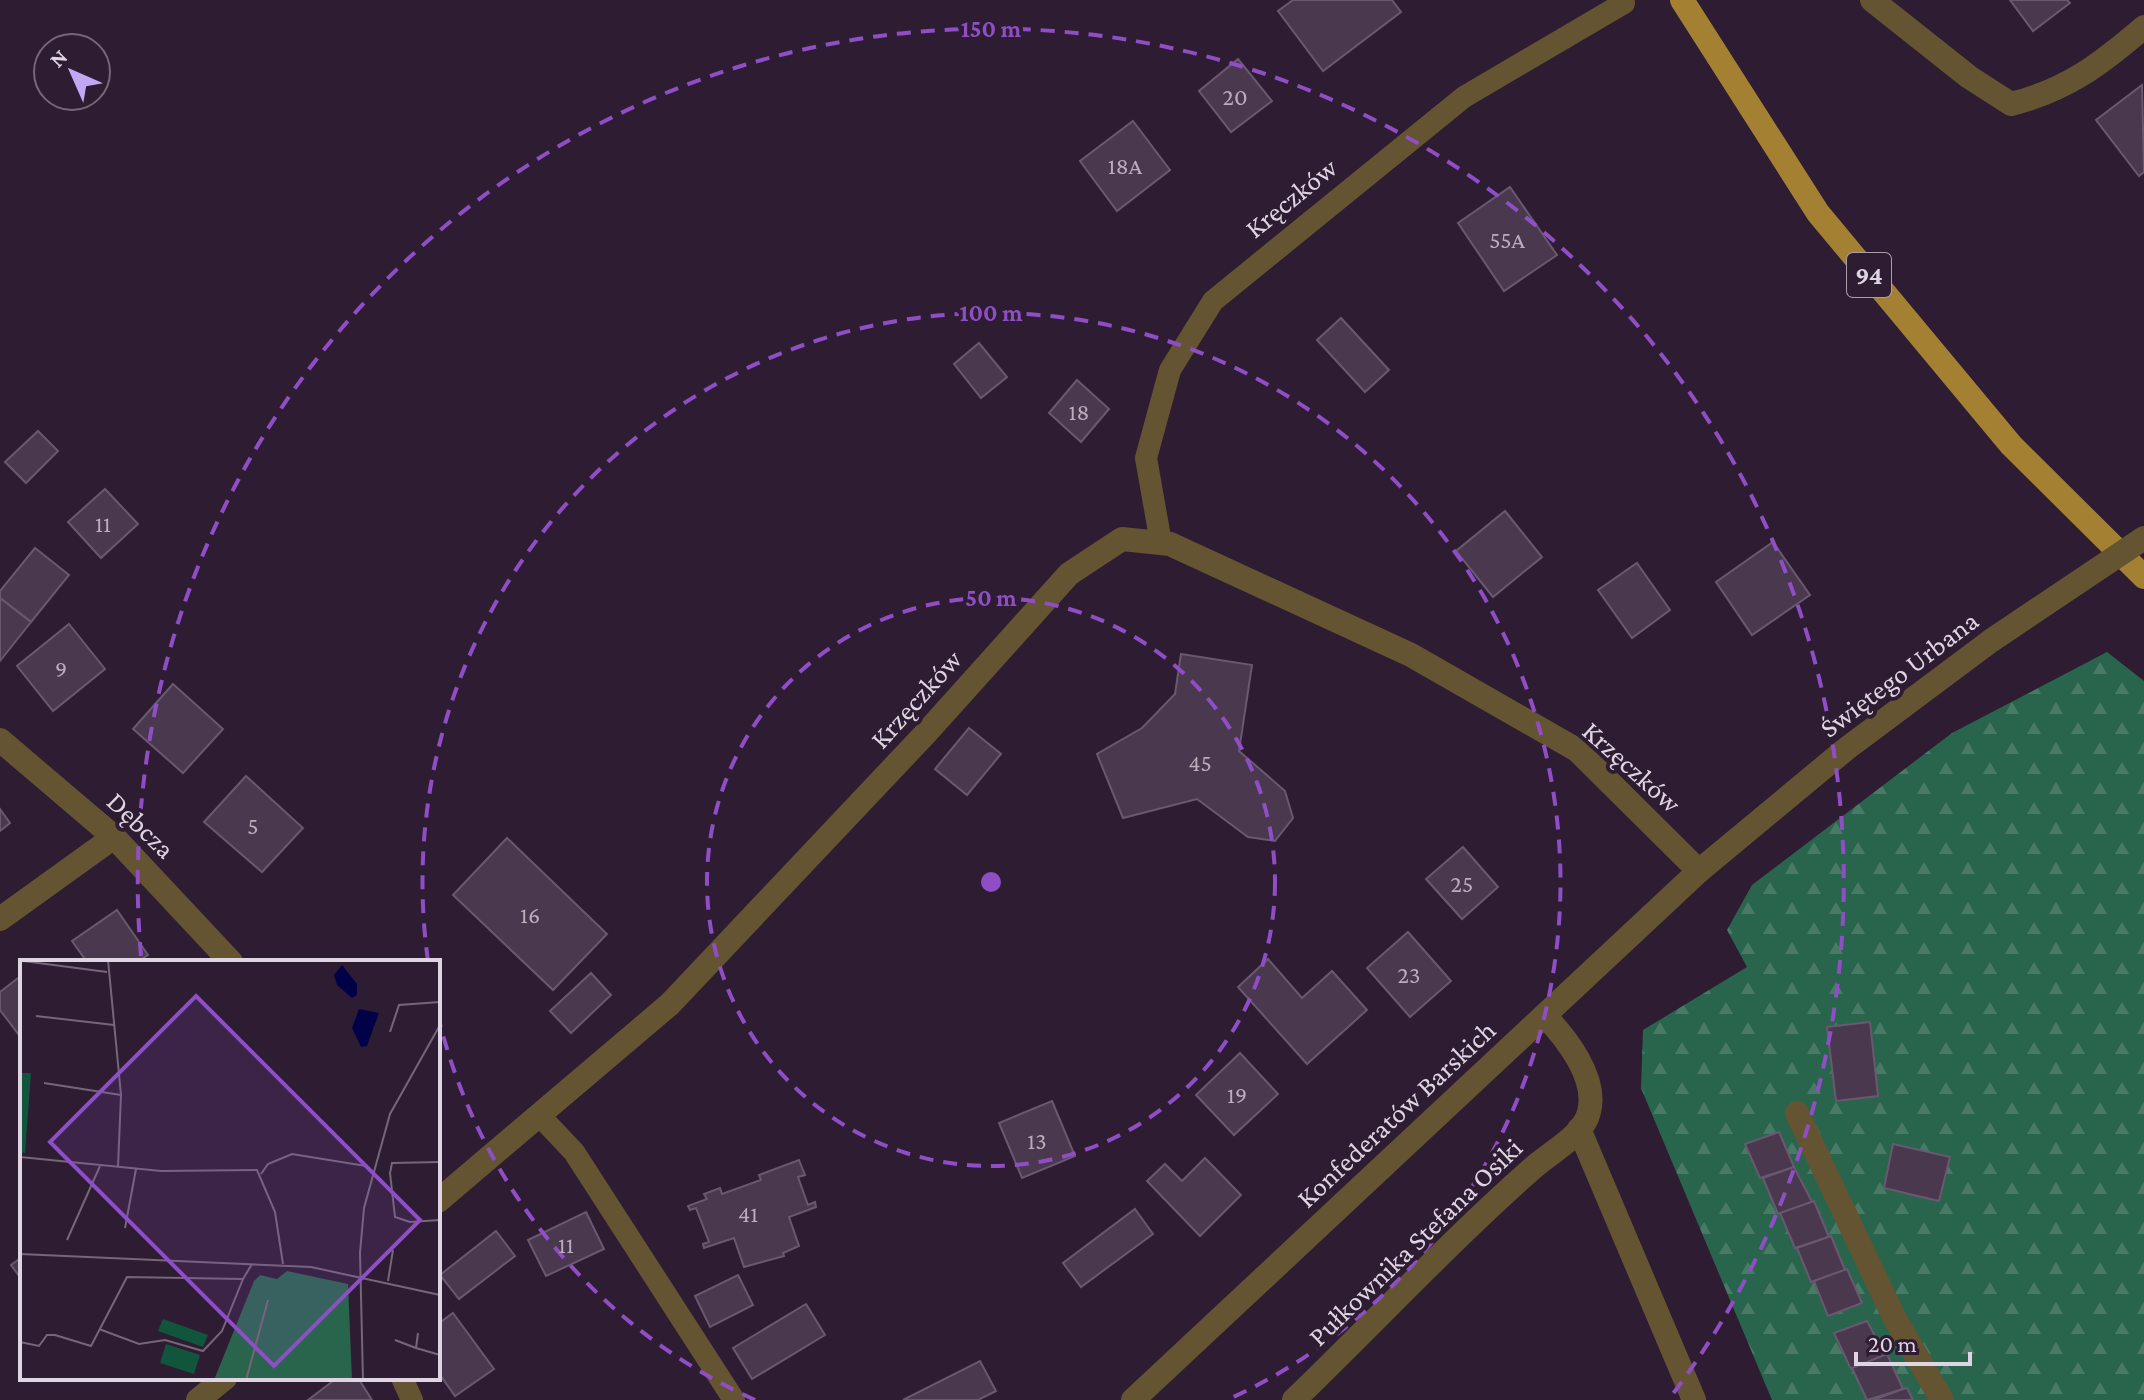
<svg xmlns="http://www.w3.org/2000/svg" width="2144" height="1400" viewBox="0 0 2144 1400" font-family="'Crimson Pro',serif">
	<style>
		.forest { fill: url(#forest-firs) }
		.building { fill: #49384e; stroke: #6a5870; stroke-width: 2 }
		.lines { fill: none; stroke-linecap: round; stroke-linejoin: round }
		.lane { stroke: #645431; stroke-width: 22 }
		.street { stroke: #645431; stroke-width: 24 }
		.primary { stroke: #a48132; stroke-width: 24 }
		.street-bridge { stroke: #645431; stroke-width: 24 }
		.ring { fill: none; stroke: #8f4ec6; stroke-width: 4; stroke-dasharray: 14 10 }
		.labels { text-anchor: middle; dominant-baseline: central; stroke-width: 8; stroke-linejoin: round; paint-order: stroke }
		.number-label { font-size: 24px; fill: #baadbc }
		.shield { fill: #2e1d32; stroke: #aa9dac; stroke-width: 2 }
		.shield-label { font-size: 26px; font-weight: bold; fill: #dfd4e1 }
		.street-label { font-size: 28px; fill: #dfd4e1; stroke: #2e1d32 }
		.inset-road { fill: none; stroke: #756678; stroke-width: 2 }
		.view { fill: #8f4ec6; fill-opacity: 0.15; stroke: #8f4ec6; stroke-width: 4 }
		.inset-edge { fill: none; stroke: #dfd4e1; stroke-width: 4 }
		.centre { fill: #8f4ec6; stroke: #2e1d32; stroke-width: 4 }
		.ring-label { font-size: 24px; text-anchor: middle; font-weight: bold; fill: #8f4ec6; stroke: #2e1d32; stroke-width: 8; stroke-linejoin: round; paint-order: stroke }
	</style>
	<defs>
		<pattern id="forest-firs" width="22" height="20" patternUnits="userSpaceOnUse" patternTransform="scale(2)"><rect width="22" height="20" fill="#29654d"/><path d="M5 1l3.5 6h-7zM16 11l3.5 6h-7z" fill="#487a66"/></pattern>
	</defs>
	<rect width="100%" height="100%" fill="#2e1d32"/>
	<!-- forest -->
	<polygon class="forest" points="2107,652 2144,681 2144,1400 1772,1400 1641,1088 1643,1030 1747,967 1727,930 1752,885 1952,733"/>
	<!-- building -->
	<g class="building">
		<polygon points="1293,0 1392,0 1401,12 1323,71 1278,11"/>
		<polygon points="2010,0 2067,0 2070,3 2033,31"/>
		<polygon points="1238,59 1272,101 1231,132 1199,91"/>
		<polygon points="2142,85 2144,172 2139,176 2096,120"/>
		<polygon points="1133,121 1170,170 1117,211 1080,161"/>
		<polygon points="1510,187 1557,255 1504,291 1458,223"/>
		<polygon points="1341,318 1389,370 1365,392 1317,340"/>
		<polygon points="979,343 1007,377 981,398 954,364"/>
		<polygon points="1077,380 1109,409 1081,442 1049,413"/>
		<polygon points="38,431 58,451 26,483 5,462"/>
		<polygon points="105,489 138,524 101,558 68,522"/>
		<polygon points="1505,511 1542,557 1493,597 1456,551"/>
		<polygon points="1773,542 1810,595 1752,635 1716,582"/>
		<polygon points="35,548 69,575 31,622 0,598 0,591"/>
		<polygon points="1637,563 1670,610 1632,638 1598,590"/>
		<polygon points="0,598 31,622 0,661"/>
		<polygon points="69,624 105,669 53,711 17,666"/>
		<polygon points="1181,654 1252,665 1239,751 1285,791 1293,818 1275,841 1248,837 1197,799 1123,818 1097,754 1142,728 1175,694"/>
		<polygon points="173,684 223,729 183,773 133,729"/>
		<polygon points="969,728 1001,754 967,795 935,769"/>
		<polygon points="246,776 303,828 262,872 204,822"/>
		<polygon points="0,809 10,823 0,831"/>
		<polygon points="507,838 607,934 553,990 453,895"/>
		<polygon points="1463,847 1498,887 1462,919 1426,879"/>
		<polygon points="117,910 148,955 137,962 87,962 72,941"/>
		<polygon points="1408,932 1451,981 1410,1017 1367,968"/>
		<polygon points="1268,959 1302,998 1332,971 1367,1010 1307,1064 1238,987"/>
		<polygon points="591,973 611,995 571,1033 550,1011"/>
		<polygon points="22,975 22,1039 0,1010 0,992"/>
		<polygon points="1870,1022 1878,1096 1836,1101 1827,1027"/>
		<polygon points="1240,1053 1278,1094 1234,1135 1196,1095"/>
		<polygon points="1052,1101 1075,1156 1022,1178 999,1123"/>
		<polygon points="1779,1132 1794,1167 1760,1178 1745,1144"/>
		<polygon points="1893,1144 1950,1157 1939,1201 1884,1188"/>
		<polygon points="1205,1158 1241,1195 1200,1236 1147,1181 1165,1164 1182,1181"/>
		<polygon points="799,1160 805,1175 798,1177 808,1205 815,1202 816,1207 789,1217 799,1246 783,1253 784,1256 744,1267 734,1238 704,1248 703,1244 709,1242 696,1208 690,1210 688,1206 707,1199 704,1194 720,1188 722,1194 761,1180 759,1175"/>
		<polygon points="1794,1167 1812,1202 1778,1214 1763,1178"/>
		<polygon points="1814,1201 1829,1237 1795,1248 1780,1213"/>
		<polygon points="1135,1209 1153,1234 1081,1287 1063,1263"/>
		<polygon points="586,1212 604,1249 546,1276 528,1240"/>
		<polygon points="496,1231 515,1256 459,1299 440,1275"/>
		<polygon points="1831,1236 1845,1270 1811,1282 1797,1248"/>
		<polygon points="22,1257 22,1280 11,1265"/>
		<polygon points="1847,1269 1862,1303 1828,1316 1814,1281"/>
		<polygon points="738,1275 753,1305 710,1327 695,1296"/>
		<polygon points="806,1304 825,1335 752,1379 733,1348"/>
		<polygon points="453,1313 494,1369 455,1396 438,1372 438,1324"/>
		<polygon points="1867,1321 1885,1355 1851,1369 1834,1333"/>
		<polygon points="1887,1354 1903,1389 1867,1400 1852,1368"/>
		<polygon points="980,1361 996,1391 978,1400 903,1400"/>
		<polygon points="337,1378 358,1378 372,1400 308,1400"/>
		<polygon points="1907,1388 1913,1400 1873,1400 1903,1389"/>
	</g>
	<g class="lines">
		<!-- lane -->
		<g class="lane">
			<polyline points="1161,543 1146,458 1170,370 1213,301 1464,97 1624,3"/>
			<polyline points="540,1116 574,1152 734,1400"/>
			<polyline points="402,1378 412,1400"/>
		</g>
		<!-- street -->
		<g class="street">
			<path d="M1872,0L1969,77L2011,104C2067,90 2101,64 2144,27"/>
			<polyline points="0,740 114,837 231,962"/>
			<polyline points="0,919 114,837"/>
			<polyline points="1797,1113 1894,1317 1942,1400"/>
			<polyline points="1579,1129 1694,1400"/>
			<polyline points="438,1201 670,1004 927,732 1069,574 1122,539 1170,544 1411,655 1577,750 1699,871"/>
			<polyline points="198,1400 225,1378"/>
			<polyline points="1133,1400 1699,871 1846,749 1992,640"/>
			<path d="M1294,1400C1374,1323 1451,1240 1534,1167C1551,1152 1584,1135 1589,1112C1598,1078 1566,1038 1545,1016"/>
		</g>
		<!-- primary -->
		<polyline class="primary" points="1682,0 1818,213 2011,445 2144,577"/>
		<!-- street-bridge -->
		<polyline class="street-bridge" points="1992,640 2144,538"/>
	</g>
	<!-- distance rings -->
	<g class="ring">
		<circle cx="991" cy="882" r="284"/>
		<path d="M755 1400A569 569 0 0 1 439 1020M428 961A569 569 0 1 1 1227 1400"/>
		<path d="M141 956A853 853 0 1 1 1672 1395"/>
	</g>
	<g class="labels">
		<!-- number labels -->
		<g class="number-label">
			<text x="1235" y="96">20</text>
			<text x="1125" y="165">18A</text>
			<text x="1507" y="239">55A</text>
			<text x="1079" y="411">18</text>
			<text x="103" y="523">11</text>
			<text x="61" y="668">9</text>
			<text x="1200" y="762">45</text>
			<text x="253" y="825">5</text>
			<text x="1462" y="883">25</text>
			<text x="530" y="914">16</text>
			<text x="1409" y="974">23</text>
			<text x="1237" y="1094">19</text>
			<text x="1037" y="1140">13</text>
			<text x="748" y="1213">41</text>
			<text x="566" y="1244">11</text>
		</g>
		<!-- shield labels -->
		<rect class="shield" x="1847" y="253" width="44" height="44" rx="6"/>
		<g class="shield-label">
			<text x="1869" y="275">94</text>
		</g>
		<!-- street labels -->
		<g class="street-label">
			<text transform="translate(1291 198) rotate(-39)">Kręczków</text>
			<text transform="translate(1899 674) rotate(-37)">Świętego Urbana</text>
			<text transform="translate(916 699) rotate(-48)">Krzęczków</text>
			<text transform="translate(1632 767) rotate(42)">Krzęczków</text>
			<text transform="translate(141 825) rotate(44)">Dębcza</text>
			<text transform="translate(1396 1114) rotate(-43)">Konfederatów Barskich</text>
			<text transform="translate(1415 1242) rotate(-44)">Pułkownika Stefana Osiki</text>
		</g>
	</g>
	<!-- overview -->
	<g transform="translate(20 960)">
		<rect width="420" height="420" fill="#2e1d32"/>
		<path d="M267,311L328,324L332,420H194L234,321L240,315L257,319Z" fill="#29654d"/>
		<path d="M0,113H11L5,193L0,192Z" fill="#12553d"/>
		<path d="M143,359L188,375L183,387L138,371ZM146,384L180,395L174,414L140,403Z" fill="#12553d"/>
		<path d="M322,5L337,24V35L332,38L317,25L314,15ZM339,49L359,53L347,86L341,87L332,68Z" fill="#000147"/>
		<path class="inset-road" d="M88,0L101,135L98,207M3,1L87,12M16,56L94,65M370,72L379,45L420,42M24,123L101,135M0,197L141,211L237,210L255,252L263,304M420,202L372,203L370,213L375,257L390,262L420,260M241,214L248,204L272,194L346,206M105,268L116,209M47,280L80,206M0,294L291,307L420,335M368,321L373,290M79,369L119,384L145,380L183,391L202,371L223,319M375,380L396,388L398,373M0,382L19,386L27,375H35L71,386L107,317L223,319L232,304M396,388L420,395M226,420L248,340M343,420L340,293L344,248L370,154L420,65"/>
		<path class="view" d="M176,36L400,260L254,406L30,182Z"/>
		<rect width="420" height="420" class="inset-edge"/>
	</g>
	<circle cx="991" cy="882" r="12" class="centre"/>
	<g class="ring-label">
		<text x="991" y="37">150 m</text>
		<text x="991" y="321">100 m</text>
		<text x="991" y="606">50 m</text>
	</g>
	<!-- north arrow -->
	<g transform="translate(72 72) rotate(315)"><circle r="38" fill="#2e1d32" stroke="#756678" stroke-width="2"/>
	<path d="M0-6L14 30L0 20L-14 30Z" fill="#c2a7f2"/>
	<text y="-12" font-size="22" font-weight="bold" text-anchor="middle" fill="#dfd4e1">N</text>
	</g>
	<!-- scale -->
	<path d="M1856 1352v12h114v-12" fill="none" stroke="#dfd4e1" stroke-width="4"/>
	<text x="1868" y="1352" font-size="24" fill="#dfd4e1" stroke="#2e1d32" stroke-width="6" paint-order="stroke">20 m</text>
</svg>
